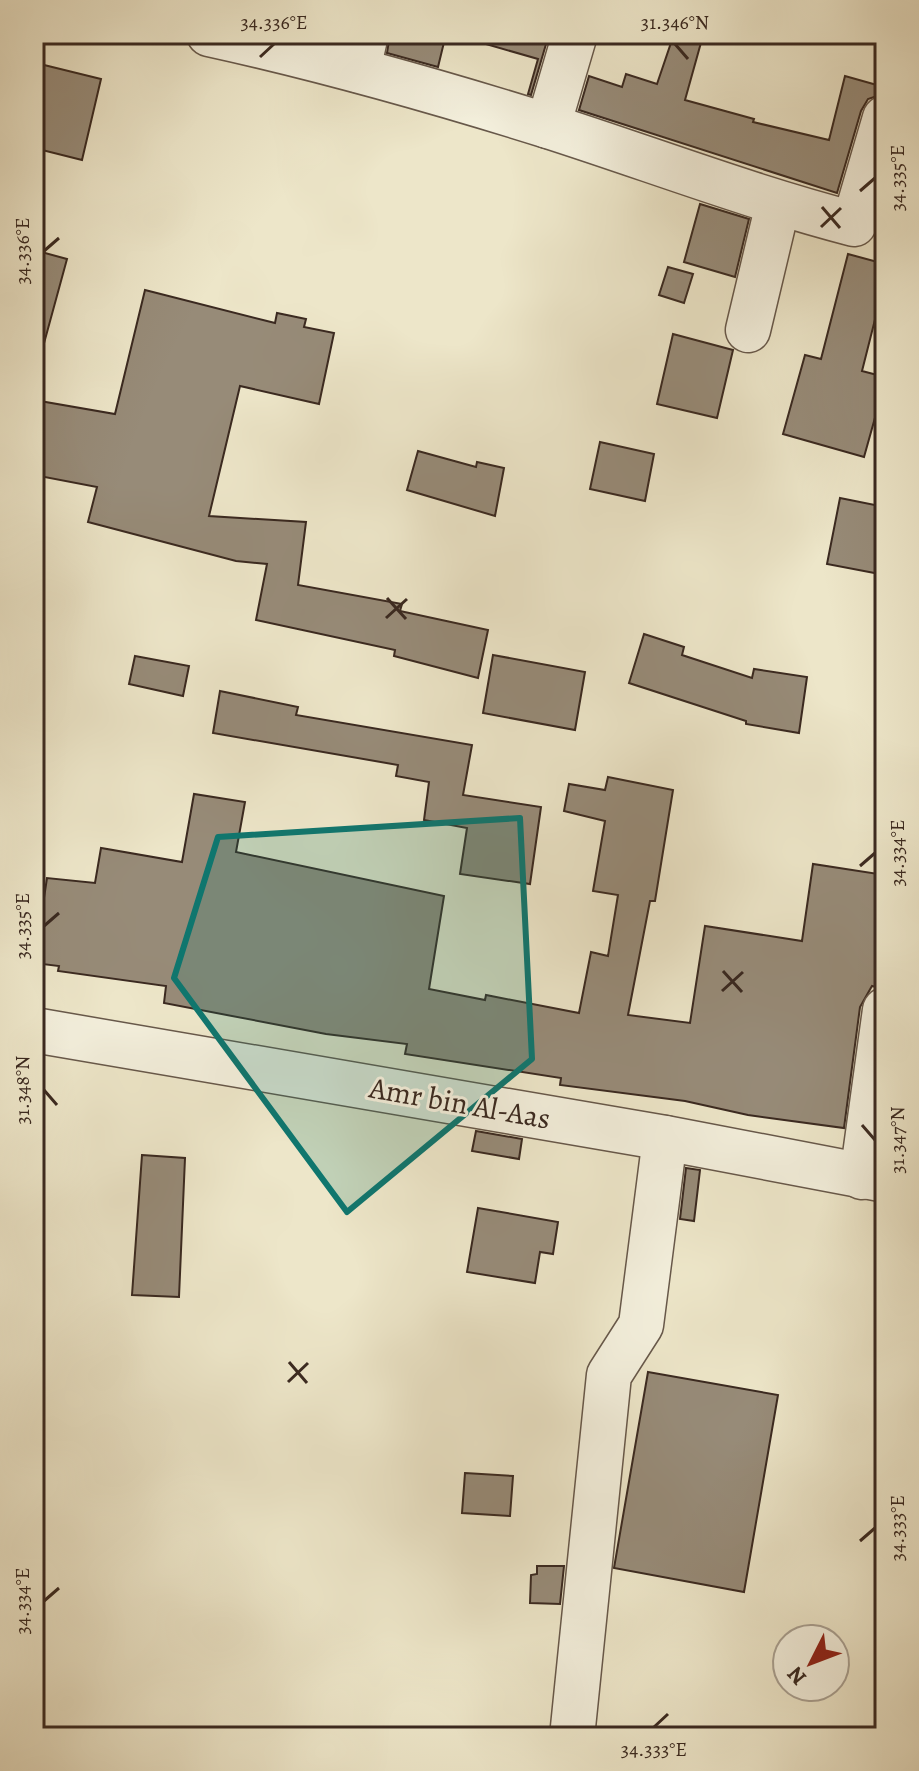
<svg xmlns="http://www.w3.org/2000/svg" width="919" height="1771" viewBox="0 0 919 1771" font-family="Alegreya,serif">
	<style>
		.building { fill: #978b78; stroke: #3a2920; stroke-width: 2 }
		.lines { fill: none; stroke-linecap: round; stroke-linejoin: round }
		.minor-casing { stroke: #67584a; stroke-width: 47 }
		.minor { stroke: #f3efdc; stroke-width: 44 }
		.marked { fill: #0f766e; fill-opacity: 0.2; stroke: #0f766e; stroke-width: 6; stroke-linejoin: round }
		.ticks { fill: none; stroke: #3a2920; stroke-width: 3 }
		.labels { text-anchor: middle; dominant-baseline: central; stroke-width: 6; stroke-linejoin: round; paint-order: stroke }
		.street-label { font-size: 30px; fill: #3a2920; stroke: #f3efdc }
		.neatline { fill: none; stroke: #3a2920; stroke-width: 3 }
		.ticks-label { font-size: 20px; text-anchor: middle; fill: #3a2920 }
	</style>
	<rect width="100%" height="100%" fill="#ede6c9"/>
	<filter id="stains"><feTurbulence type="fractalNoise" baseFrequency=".0025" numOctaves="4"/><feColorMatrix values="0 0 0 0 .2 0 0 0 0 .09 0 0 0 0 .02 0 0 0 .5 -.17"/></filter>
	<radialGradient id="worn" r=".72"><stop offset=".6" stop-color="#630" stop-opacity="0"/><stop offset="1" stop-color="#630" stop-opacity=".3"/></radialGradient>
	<!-- building -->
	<g class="building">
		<polygon points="390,34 446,34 438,67 387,53"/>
		<polygon points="480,34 549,34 531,95 528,94 538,59 479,42"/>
		<polygon points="674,34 702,39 685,100 754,119 753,122 829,140 845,76 884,87 883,94 868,99 861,111 837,193 579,110 589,76 622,87 626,74 657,84"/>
		<polygon points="40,64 101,79 82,160 34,148 34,92"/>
		<polygon points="700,204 749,219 735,277 684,262"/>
		<polygon points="34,250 67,259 43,347 34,346"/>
		<polygon points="848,254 885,264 885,280 862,371 885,377 885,382 864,457 783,434 805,355 821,359"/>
		<polygon points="668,267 693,274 684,303 659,295"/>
		<polygon points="145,290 275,323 277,313 306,319 304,327 334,333 319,404 240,386 209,516 306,522 298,585 402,604 400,611 488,630 478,678 394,656 395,650 256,620 267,564 236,561 88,522 97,487 34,475 34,400 115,414"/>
		<polygon points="673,334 733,350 717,418 657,404"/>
		<polygon points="600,442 654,454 645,501 590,489"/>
		<polygon points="418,451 476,467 477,462 504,468 495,516 407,490"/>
		<polygon points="840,498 885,507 885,575 827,564"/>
		<polygon points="644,634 684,647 682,655 752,678 754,669 807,677 799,733 746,724 746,721 629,683"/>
		<polygon points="493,655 585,672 575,730 483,713"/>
		<polygon points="135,656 189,666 183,696 129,684"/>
		<polygon points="220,691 298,707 296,715 472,745 463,795 541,807 530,884 460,874 467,828 424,820 429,782 396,776 398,765 213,733"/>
		<polygon points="608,777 673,790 655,901 650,901 628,1015 690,1023 705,926 802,941 813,864 885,875 885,923 876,987 872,986 860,1007 844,1128 748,1115 685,1101 560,1085 561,1078 405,1054 407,1044 326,1034 164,1003 166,986 58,971 59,966 34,963 47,878 95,883 101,848 182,862 194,794 245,802 236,852 444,896 429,989 485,1000 486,995 579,1013 591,952 608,956 618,895 593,891 605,821 564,811 569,784 605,790"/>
		<polygon points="476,1131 522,1139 519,1159 472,1151"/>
		<polygon points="142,1155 185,1158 179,1297 132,1295"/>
		<polygon points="686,1168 700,1170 694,1221 680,1219"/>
		<polygon points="478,1208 558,1222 553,1254 540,1252 535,1283 467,1272"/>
		<polygon points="648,1372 778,1395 744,1592 614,1568"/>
		<polygon points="465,1473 513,1476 510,1516 462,1513"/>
		<polygon points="537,1566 564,1566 560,1604 530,1603 531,1575 537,1574"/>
	</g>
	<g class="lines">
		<defs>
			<g id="minor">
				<path d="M209,34C323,59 436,91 548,126C651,159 750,197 854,224L885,118"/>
				<polyline points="358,70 366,34"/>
				<polyline points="548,126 575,34"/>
				<polyline points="748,330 778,204"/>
				<polyline points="34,1030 665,1138 885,1180"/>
				<polyline points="862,1177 885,1010"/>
				<polyline points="572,1737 609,1375 641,1325 665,1138"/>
			</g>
		</defs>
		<!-- minor casing -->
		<use href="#minor" class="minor-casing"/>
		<!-- minor -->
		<use href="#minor" class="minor"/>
	</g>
	<!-- marked area -->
	<path class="marked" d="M520,818L532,1059L347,1212L174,978L218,837Z"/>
	<!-- ticks -->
	<path class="ticks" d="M675,44L688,59M260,57L274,44M860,191L875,178M822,207L840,228M821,227L841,208M44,251L59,238M387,598L406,619M386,618L407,599M860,866L875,853M44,926L59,913M723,971L742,992M722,991L743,972M44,1090L57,1105M862,1125L875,1140M289,1362L307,1383M288,1382L308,1363M860,1541L875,1528M44,1601L59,1588M654,1727L668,1714"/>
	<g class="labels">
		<!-- street labels -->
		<g class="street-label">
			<text transform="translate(460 1103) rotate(10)">Amr bin Al-Aas</text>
		</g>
	</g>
	<!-- margin -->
	<rect width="919" height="1771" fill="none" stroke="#ede6c9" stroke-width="88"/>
	<!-- north arrow -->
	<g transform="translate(811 1663) rotate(228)"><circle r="38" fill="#f3efdc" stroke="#a9a091" stroke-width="2"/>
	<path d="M0-6L14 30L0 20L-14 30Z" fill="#8f2418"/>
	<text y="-12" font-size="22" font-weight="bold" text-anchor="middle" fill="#3a2920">N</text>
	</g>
	<rect x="44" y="44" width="831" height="1683" class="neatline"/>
	<g class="ticks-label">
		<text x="274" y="29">34.336°E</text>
		<text x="675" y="29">31.346°N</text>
		<text transform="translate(897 178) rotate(-90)" y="7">34.335°E</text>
		<text transform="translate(22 251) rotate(-90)" y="7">34.336°E</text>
		<text transform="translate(897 853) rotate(-90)" y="7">34.334°E</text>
		<text transform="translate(22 926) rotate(-90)" y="7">34.335°E</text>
		<text transform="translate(22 1090) rotate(-90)" y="7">31.348°N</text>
		<text transform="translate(897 1140) rotate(-90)" y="7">31.347°N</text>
		<text transform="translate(897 1528) rotate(-90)" y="7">34.333°E</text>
		<text transform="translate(22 1601) rotate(-90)" y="7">34.334°E</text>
		<text x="654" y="1756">34.333°E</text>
	</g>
	<rect width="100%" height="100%" filter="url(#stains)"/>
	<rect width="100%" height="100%" fill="url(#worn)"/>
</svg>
